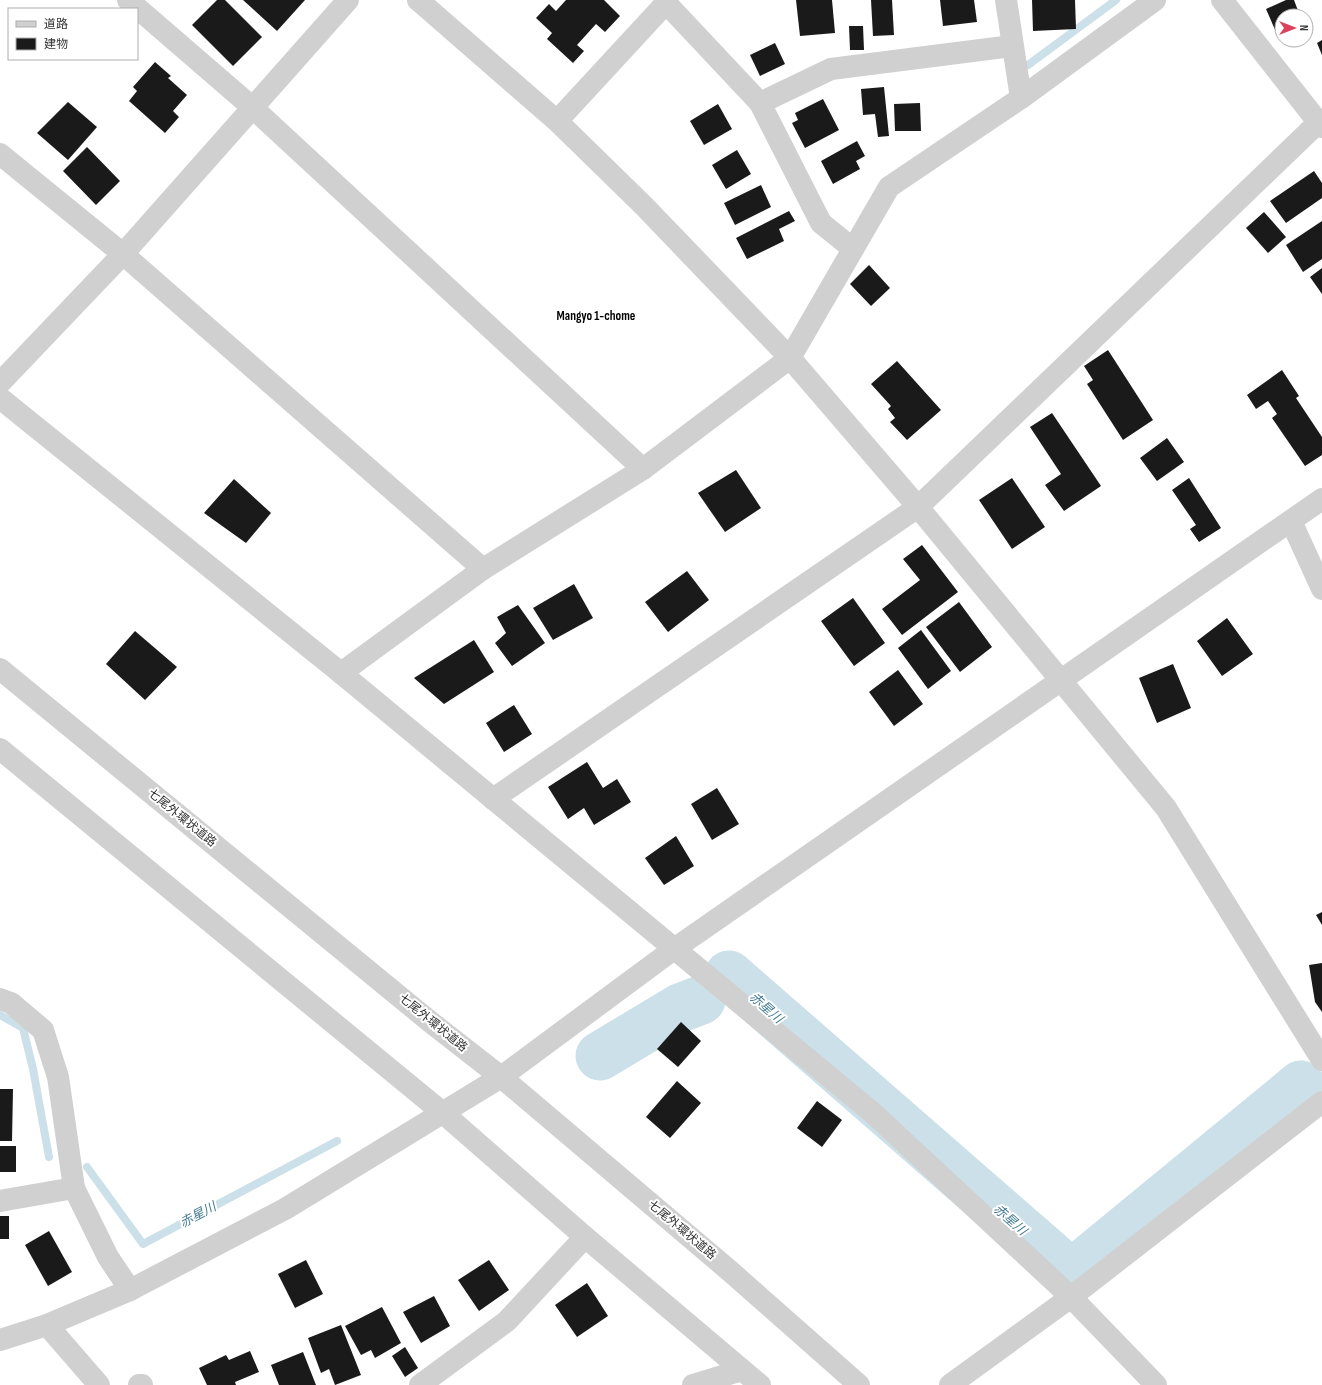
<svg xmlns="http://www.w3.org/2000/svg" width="1322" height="1385" viewBox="0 0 1322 1385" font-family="'Sofia Sans Condensed','Noto Sans JP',sans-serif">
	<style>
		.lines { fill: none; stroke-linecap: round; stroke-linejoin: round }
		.stream { stroke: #cbe0e8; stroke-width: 8 }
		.river { stroke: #cbe0e8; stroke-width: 49 }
		.building { fill: #1a1a1a }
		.minor { stroke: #d0d0d0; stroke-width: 22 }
		.labels { text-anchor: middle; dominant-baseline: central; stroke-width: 4; stroke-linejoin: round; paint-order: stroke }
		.street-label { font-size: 12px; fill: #333; stroke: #fff }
		.neighbourhood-label { font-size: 13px; font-weight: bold; fill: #000; stroke: #fff }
		.water-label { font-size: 13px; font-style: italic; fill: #447c92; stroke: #fff }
	</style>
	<rect width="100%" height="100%" fill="#fff"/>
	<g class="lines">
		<!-- stream -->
		<g class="stream">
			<polyline points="1028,65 1116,0"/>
			<polyline points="0,1015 23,1028 33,1069 49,1157"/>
			<polyline points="87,1167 143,1244 337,1141"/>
		</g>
		<!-- river -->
		<g class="river">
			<polyline points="729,975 1064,1267 1081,1266 1301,1085"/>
			<polyline points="600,1056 680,1008 701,1000"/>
		</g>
	</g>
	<!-- building -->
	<g class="building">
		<polygon points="217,0 225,0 262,37 233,66 192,25"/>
		<polygon points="243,0 305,0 277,31"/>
		<polygon points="566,0 604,0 620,16 605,32 596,24 577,45 584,51 573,63 547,39 552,33 536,18 549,4 556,11"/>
		<polygon points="796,0 832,0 835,33 800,36"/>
		<polygon points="871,0 892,0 894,35 873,36"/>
		<polygon points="940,0 974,0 977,22 943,26"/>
		<polygon points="1032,0 1075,0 1076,29 1033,31"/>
		<polygon points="1286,0 1294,0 1300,16 1282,16 1282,38 1279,39 1266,9"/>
		<polygon points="849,26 863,26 864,50 850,50"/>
		<polygon points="1322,40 1322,55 1317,43"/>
		<polygon points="775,43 785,64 760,76 750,55"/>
		<polygon points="155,62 171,76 168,78 187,95 173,111 179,117 165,133 129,101 137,91 133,87"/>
		<polygon points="884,87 889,136 878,137 875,114 863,115 861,89"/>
		<polygon points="823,99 839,130 805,148 792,123 798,120 795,113"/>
		<polygon points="68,102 97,127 68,160 37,133"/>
		<polygon points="920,103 921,131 895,131 894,104"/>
		<polygon points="718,104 732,129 704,145 690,121"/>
		<polygon points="857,141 865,156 856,161 860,169 833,184 821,161"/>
		<polygon points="87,147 120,181 96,205 63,171"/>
		<polygon points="737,150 751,174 726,189 712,165"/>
		<polygon points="1314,171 1322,183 1322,198 1286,223 1270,201"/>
		<polygon points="761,185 771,207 735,225 724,203"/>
		<polygon points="789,211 795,221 779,229 784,241 747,259 736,238"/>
		<polygon points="1264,212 1286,237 1268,253 1246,228"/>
		<polygon points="1322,221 1322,259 1303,272 1286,245"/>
		<polygon points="869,265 890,288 871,306 850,284"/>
		<polygon points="1322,268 1322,294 1310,277"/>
		<polygon points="1108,350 1153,420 1123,440 1087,384 1093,380 1084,366"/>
		<polygon points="897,361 941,410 907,440 890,422 895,418 888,409 891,406 871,384"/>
		<polygon points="1282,370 1299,396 1296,398 1322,437 1322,455 1305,466 1272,418 1277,414 1268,401 1256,409 1247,395"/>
		<polygon points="1052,413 1101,486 1064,511 1045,485 1061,474 1030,427"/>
		<polygon points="1167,438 1184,462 1157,481 1140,458"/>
		<polygon points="736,470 761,508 725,532 698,493"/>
		<polygon points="1012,478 1045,527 1012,549 979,500"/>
		<polygon points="1189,478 1221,528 1199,542 1190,529 1196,525 1172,490"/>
		<polygon points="234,479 271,513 246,543 204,513"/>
		<polygon points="922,545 958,592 902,635 882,609 920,580 903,559"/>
		<polygon points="687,571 709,600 668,632 645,602"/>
		<polygon points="574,584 593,618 553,640 533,608"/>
		<polygon points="853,598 885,643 854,666 821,621"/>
		<polygon points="959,602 992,647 960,672 926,627"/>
		<polygon points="518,605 545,643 512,666 495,643 506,633 497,617"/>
		<polygon points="1227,618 1253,654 1222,676 1197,641"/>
		<polygon points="921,630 951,671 928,689 898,648"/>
		<polygon points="135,631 177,667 145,700 106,664"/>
		<polygon points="474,640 494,672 444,704 414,678"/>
		<polygon points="1173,664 1191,708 1157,723 1139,678"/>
		<polygon points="898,670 923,704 894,726 869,692"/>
		<polygon points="514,705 532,734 504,752 486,723"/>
		<polygon points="587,762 603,788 617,779 631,802 594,825 584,808 568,819 548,787"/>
		<polygon points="717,788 739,824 712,840 691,804"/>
		<polygon points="676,836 694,866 664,885 645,858"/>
		<polygon points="1322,912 1322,925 1316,915"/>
		<polygon points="1322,963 1322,1012 1315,1002 1309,965"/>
		<polygon points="681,1022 701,1041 678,1067 657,1049"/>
		<polygon points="677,1081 701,1103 670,1138 646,1117"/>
		<polygon points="0,1089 13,1089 12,1141 0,1141"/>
		<polygon points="817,1101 842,1120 822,1147 797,1128"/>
		<rect x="0" y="1146" width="16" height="26"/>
		<rect x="0" y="1216" width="9" height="23"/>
		<polygon points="49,1231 72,1272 48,1286 25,1245"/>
		<polygon points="306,1260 323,1294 295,1308 278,1274"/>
		<polygon points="489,1260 509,1290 479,1311 458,1280"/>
		<polygon points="587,1283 608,1316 577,1337 555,1305"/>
		<polygon points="434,1296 450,1326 421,1343 403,1312"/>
		<polygon points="382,1307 401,1343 375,1358 371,1350 361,1355 345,1326"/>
		<polygon points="341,1325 361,1375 335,1385 329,1369 321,1373 308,1338"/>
		<polygon points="405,1347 418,1368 405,1377 392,1356"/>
		<polygon points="250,1351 259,1372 235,1382 236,1385 207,1385 199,1368 226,1355 229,1360"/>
		<polygon points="303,1352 316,1385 279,1385 271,1365"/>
	</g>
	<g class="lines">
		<!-- minor -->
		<g class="minor">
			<polyline points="128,0 253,108 643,469"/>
			<polyline points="418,0 557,121 644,206 790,358 918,507 1166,808 1322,1060"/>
			<polyline points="1006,0 1021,98"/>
			<polyline points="1222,0 1322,127"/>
			<polyline points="666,3 760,103 821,223 852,248"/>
			<polyline points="760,103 831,69 1012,46"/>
			<polyline points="557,121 666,3 666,0"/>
			<polyline points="0,154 123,254 483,569"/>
			<polyline points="0,383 123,254 348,0"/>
			<polyline points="0,398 341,673 873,1113 1071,1297 1156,1385"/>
			<polyline points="1291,521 1322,589"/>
			<polyline points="0,669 428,1020 501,1077 731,1272 859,1385"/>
			<polyline points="341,673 483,569 643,469 790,358 889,187 1021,98 1155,0"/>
			<polyline points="0,749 443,1113 585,1237 760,1385"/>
			<polyline points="493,799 918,507 1319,122"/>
			<polyline points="0,999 11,1003 43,1030 58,1077 74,1188 108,1257 130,1290"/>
			<polyline points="0,1201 74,1188"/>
			<polyline points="47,1325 99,1385"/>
			<polyline points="0,1340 47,1325 130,1290 285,1209 501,1077 674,949 1322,499"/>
			<polyline points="139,1385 142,1385"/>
			<polyline points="420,1385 507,1321 585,1237"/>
			<polyline points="693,1385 742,1370"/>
			<polyline points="950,1385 1071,1297 1322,1102"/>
		</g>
	</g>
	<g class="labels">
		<!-- street labels -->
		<g class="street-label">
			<text transform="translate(182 818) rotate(39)">七尾外環状道路</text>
			<text transform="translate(433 1023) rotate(39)">七尾外環状道路</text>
			<text transform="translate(682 1230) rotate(40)">七尾外環状道路</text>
		</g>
		<!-- neighbourhood labels -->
		<g class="neighbourhood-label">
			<text x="596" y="316">Mangyo 1-chome</text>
		</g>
		<!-- water labels -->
		<g class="water-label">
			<text transform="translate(766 1008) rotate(41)">赤星川</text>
			<text transform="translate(198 1215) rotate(-28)">赤星川</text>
			<text transform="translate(1010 1220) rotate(41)">赤星川</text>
		</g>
	</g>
	<!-- legend -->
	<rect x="8" y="8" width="130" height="52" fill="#ffffff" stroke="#adadad"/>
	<rect x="16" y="21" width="20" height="6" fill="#d0d0d0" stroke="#adadad"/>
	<text x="44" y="28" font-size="12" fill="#333333">道路</text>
	<rect x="16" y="38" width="20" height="12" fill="#1a1a1a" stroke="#adadad"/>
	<text x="44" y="48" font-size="12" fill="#333333">建物</text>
	<!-- north arrow -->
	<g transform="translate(1294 28) rotate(90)"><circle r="19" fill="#ffffff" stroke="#adadad"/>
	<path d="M0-3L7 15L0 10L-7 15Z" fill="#dc425d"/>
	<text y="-6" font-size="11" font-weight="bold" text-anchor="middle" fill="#333333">N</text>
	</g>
</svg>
